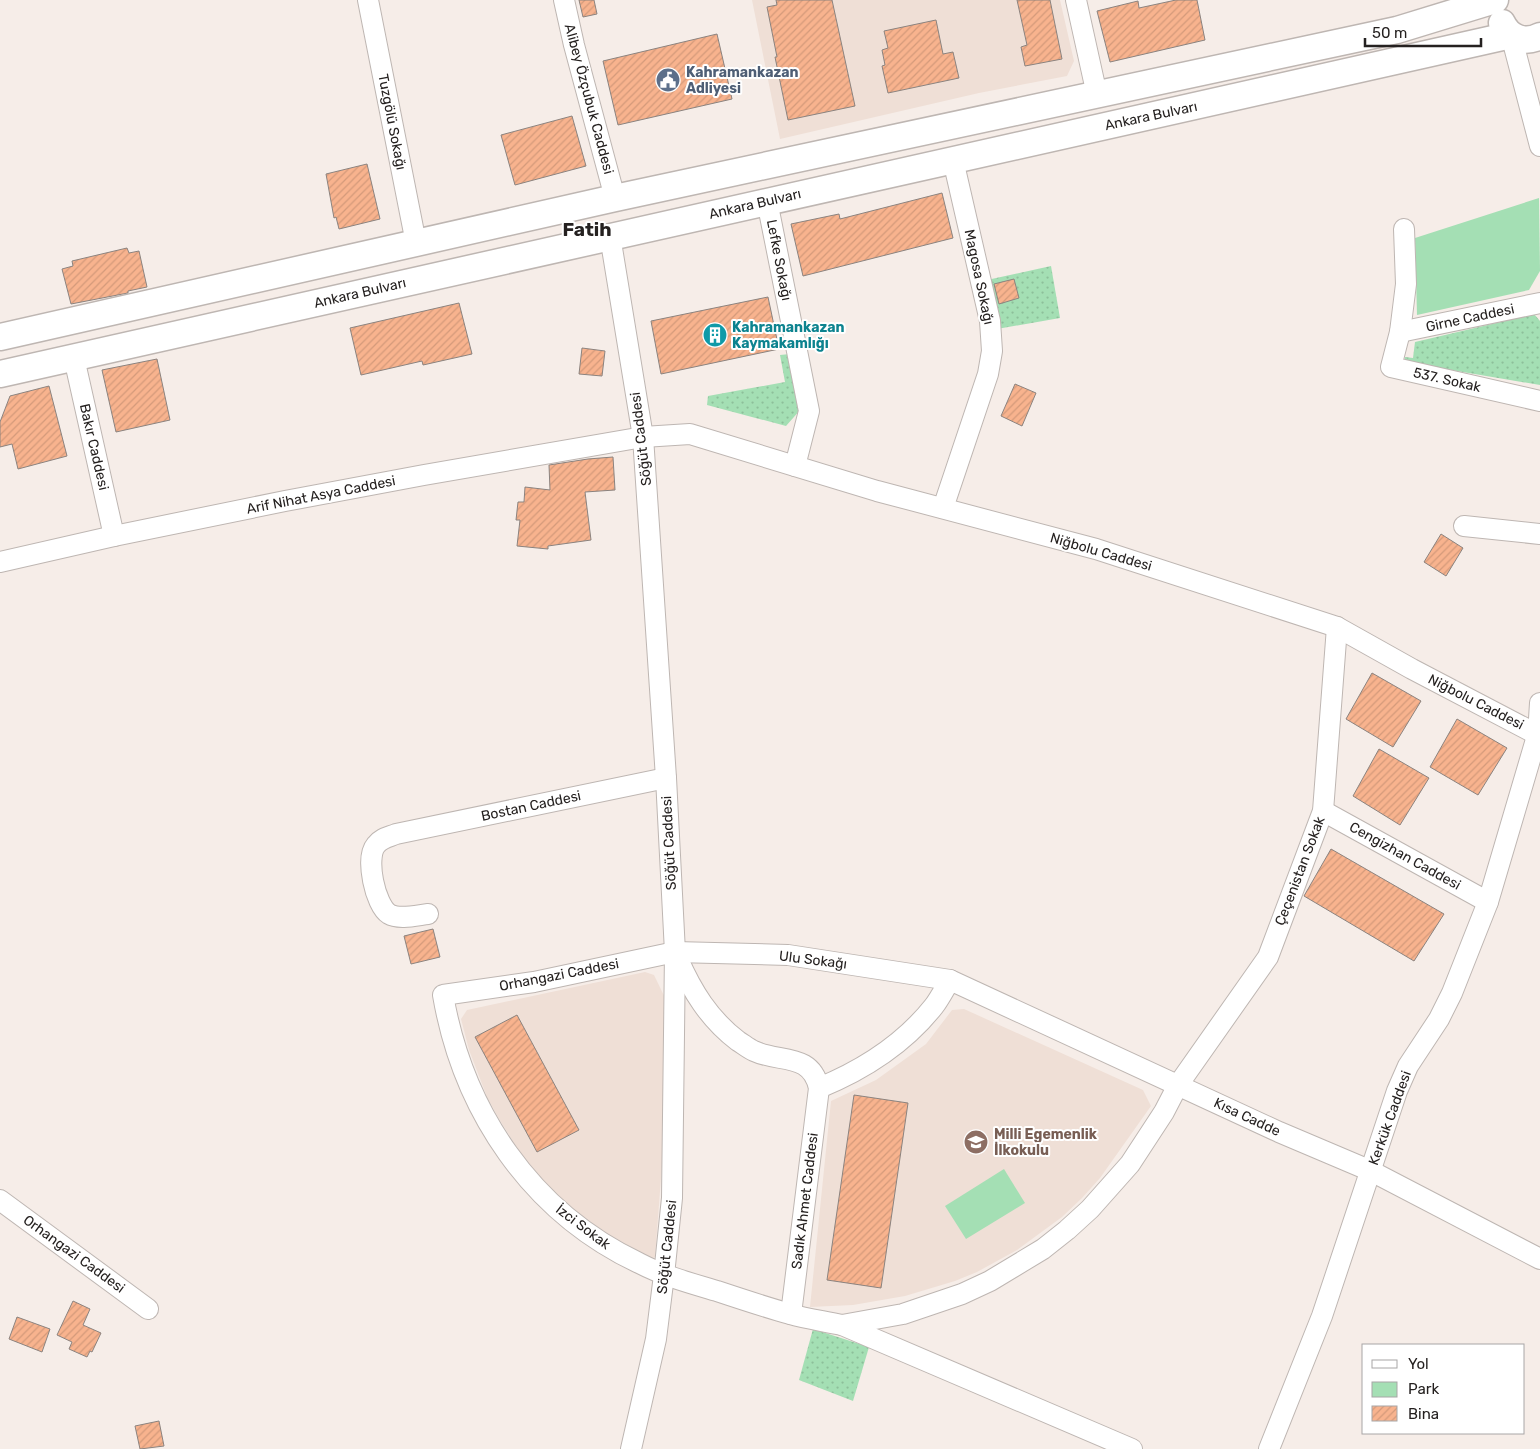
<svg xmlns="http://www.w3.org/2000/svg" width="1540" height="1449" viewBox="0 0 1540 1449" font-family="Rubik,sans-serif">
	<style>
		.built { fill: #efdfd6 }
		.grass { fill: url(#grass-dots) }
		.park { fill: #a4dfb4 }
		.building { fill: url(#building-hatch); stroke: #8b837f }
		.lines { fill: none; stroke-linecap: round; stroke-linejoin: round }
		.minor-casing { stroke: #beb6b2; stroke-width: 22 }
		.major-casing { stroke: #beb6b2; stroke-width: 29 }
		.minor { stroke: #fff; stroke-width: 20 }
		.major { stroke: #fff; stroke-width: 26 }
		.labels { text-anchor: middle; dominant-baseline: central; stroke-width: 4; stroke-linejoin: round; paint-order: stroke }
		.service-label { font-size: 14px; font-weight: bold; fill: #4e5e75; stroke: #fff; text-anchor: start }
		.street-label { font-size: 14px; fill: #252120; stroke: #fff }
		.culture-label { font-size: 14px; font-weight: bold; fill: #0d838f; stroke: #fff; text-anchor: start }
		.education-label { font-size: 14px; font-weight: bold; fill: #785e54; stroke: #fff; text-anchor: start }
		.district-label { font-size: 19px; font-weight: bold; fill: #252120; stroke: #fff }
	</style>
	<defs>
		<pattern id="grass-dots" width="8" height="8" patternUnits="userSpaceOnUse" patternTransform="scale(1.25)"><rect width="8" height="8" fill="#a4dfb4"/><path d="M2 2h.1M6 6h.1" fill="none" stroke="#8dbf9a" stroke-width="1.8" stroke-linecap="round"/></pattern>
		<pattern id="building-hatch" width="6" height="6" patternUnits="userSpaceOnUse" patternTransform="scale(1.25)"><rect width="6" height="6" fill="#f8b38e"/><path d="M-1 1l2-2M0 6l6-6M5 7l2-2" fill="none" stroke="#d49a7a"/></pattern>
	</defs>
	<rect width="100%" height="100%" fill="#f6ede8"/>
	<!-- built -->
	<g class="built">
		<polygon points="752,0 1060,0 1074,61 1067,76 979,93 780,139"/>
		<polygon points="645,972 654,975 670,1008 665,1126 655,1257 644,1262 561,1201 526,1162 499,1119 487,1097 469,1050 461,1019 467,1010"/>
		<polygon points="964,1009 1143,1090 1151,1106 1100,1178 1082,1198 1062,1217 1017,1250 977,1272 955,1281 905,1296 853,1305 810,1307 831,1101 876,1080 926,1044 952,1010"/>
	</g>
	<!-- grass -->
	<g class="grass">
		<polygon points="1051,266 1060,318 997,329 987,280"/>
		<polygon points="1534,314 1540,321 1540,385 1404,362 1405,357 1413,358 1415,342"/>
		<polygon points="790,354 801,409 786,426 707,405 708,396 785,382 780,355"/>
		<polygon points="813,1329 869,1347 853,1401 799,1380"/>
	</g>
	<!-- park -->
	<g class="park">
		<polygon points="1539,198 1540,271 1529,290 1417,315 1415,238"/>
		<polygon points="1004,1169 1025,1203 966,1239 945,1206"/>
	</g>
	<!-- building -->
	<g class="building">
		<polygon points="579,0 594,0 597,14 583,17"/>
		<polygon points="776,0 832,0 855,106 788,120 775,57 777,57 767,7 777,5"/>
		<polygon points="1017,0 1050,0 1062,59 1025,66 1021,47 1027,45"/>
		<polygon points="1176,0 1197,0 1205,40 1110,62 1097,11 1138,1 1139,8"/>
		<polygon points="936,20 943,54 953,52 959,78 888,93 882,66 885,65 882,50 888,48 884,31"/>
		<polygon points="717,34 732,99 618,125 603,61"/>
		<polygon points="572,116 586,166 515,185 501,135"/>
		<polygon points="367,164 380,219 339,229 336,217 334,218 326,174"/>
		<polygon points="942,193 953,238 803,276 791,224 839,214 840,219"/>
		<polygon points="127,248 129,253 139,251 147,287 128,291 128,293 71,304 62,269 73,266 72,261"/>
		<polygon points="1014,279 1019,298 999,304 994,284"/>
		<polygon points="768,297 779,349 661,374 651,321"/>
		<polygon points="459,303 472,354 423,365 422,361 361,375 350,328"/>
		<polygon points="582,348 605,351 602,376 579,374"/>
		<polygon points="157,359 170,420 116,432 102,370"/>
		<polygon points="1015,384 1036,393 1022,426 1001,416"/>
		<polygon points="49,386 67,456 18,469 12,444 0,447 0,422 10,396"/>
		<polygon points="613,457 615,490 585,492 591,540 548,546 548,549 517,546 520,520 516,520 518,502 524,502 525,487 550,490 549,465 588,459"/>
		<polygon points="1441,534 1463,548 1446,576 1424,562"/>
		<polygon points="1372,673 1421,701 1393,747 1346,719"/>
		<polygon points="1457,719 1507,748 1478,795 1430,767"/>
		<polygon points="1379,749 1429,778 1400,825 1353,796"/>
		<polygon points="1331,849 1444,914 1414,961 1304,896"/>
		<polygon points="433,929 440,957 411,964 404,936"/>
		<polygon points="517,1015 579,1130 537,1152 475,1037"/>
		<polygon points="854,1095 908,1103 881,1288 827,1280"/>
		<polygon points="73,1301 90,1309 83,1325 101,1333 92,1352 90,1351 87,1357 69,1349 72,1342 57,1335"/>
		<polygon points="17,1317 50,1329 42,1352 9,1339"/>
		<polygon points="159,1421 164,1446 140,1449 135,1426"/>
	</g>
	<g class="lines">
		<defs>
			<g id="minor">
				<polyline points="368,0 416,243"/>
				<polyline points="564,0 574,45 615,198"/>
				<polyline points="1076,0 1097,95"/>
				<polyline points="1511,35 1540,146"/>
				<polyline points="767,201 809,411 795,466"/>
				<polyline points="1404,229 1406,284 1400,332 1391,367 1540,401"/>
				<polyline points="610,236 643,437 666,778 675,952 672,1198 664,1275 656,1339 631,1449"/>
				<polyline points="1400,332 1540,303"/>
				<polyline points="74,358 114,536"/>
				<polyline points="943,508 988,374 992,351 990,321 953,160"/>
				<polyline points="1464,526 1540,534"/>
				<polyline points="0,562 114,536 285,501 424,475 643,437 690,434 877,491 1096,549 1337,627 1412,669 1540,736"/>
				<polyline points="1538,735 1540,703"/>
				<polyline points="1323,811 1488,902"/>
				<path d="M428,914C418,915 399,920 389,914C375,905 365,858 376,845C381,838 389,837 396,834L666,778"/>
				<path d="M678,959C692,991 709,1019 738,1041C743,1044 749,1049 754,1051C779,1063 811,1052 819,1088L791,1314"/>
				<path d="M819,1088C863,1070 904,1044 934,1006C940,998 945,988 950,980"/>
				<polyline points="0,1200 148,1309"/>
				<polyline points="842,1325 903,1314 962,1294 990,1281 1043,1249 1067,1230 1090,1209 1130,1164 1164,1112 1178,1085 1268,957 1323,811 1337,627"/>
				<path d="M1132,1449L842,1325C824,1321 807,1319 790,1314C765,1307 741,1299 717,1291C690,1283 664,1276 639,1263C531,1212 463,1111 443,995L534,982L675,952L788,955L950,980L1279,1132L1371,1171L1540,1259"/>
				<polyline points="1269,1449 1322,1316 1397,1091 1408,1066 1439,1019 1452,993 1488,902 1540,726"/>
			</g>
			<g id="major">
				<path d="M1502,23C1509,38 1525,44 1540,36"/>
				<polyline points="0,337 615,198 1397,30 1495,0"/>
				<polyline points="0,374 1511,35"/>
			</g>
		</defs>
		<!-- minor casing -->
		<use href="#minor" class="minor-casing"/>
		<!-- major casing -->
		<use href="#major" class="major-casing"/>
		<!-- minor -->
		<use href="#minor" class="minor"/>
		<!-- major -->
		<use href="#major" class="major"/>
	</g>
	<!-- icons -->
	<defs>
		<symbol id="civic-disc" viewBox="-11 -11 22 22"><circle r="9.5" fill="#5c6f8a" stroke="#fff"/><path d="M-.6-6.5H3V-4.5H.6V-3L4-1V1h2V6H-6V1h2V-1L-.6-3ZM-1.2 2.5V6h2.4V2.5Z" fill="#fff"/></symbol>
		<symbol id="building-disc" viewBox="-11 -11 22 22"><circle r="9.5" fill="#0f9aa8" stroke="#fff"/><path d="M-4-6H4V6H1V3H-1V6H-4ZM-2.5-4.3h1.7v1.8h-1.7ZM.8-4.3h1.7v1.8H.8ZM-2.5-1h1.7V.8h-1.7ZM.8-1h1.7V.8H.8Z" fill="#fff"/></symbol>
		<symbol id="school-disc" viewBox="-11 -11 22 22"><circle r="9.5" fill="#8d6e63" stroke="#fff"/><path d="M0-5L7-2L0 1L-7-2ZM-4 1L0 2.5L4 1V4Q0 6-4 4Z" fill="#fff"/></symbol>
	</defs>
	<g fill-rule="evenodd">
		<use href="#civic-disc" x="654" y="66" width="28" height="28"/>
		<use href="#building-disc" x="701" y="321" width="28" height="28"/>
		<use href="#school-disc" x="962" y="1128" width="28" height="28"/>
	</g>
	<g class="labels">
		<!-- service labels -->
		<g class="service-label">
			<text x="686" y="72">Kahramankazan<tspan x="686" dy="16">Adliyesi</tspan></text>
		</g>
		<!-- street labels -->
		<g class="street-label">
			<text transform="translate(589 99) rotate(75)">Alibey Özçubuk Caddesi</text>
			<text transform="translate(1151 116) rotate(-12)">Ankara Bulvarı</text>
			<text transform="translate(392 122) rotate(79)">Tuzgölü Sokağı</text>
			<text transform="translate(755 204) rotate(-13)">Ankara Bulvarı</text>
			<text transform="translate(779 260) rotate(79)">Lefke Sokağı</text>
			<text transform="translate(979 277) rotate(78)">Magosa Sokağı</text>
			<text transform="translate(360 293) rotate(-13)">Ankara Bulvarı</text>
			<text transform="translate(1470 318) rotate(-12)">Girne Caddesi</text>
			<text transform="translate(1447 380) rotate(13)">537. Sokak</text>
			<text transform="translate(641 439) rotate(-97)">Söğüt Caddesi</text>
			<text transform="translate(94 447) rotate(77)">Bakır Caddesi</text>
			<text transform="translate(321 495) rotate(-11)">Arif Nihat Asya Caddesi</text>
			<text transform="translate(1101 552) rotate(16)">Niğbolu Caddesi</text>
			<text transform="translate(1476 702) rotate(27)">Niğbolu Caddesi</text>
			<text transform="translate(531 806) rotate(-12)">Bostan Caddesi</text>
			<text transform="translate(669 843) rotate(-93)">Söğüt Caddesi</text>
			<text transform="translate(1405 856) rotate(29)">Cengizhan Caddesi</text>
			<text transform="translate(1300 871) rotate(-69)">Çeçenistan Sokak</text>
			<text transform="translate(813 960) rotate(7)">Ulu Sokağı</text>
			<text transform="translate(559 975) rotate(-11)">Orhangazi Caddesi</text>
			<text transform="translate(1247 1117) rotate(25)">Kısa Cadde</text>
			<text transform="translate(1390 1118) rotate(-70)">Kerkük Caddesi</text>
			<text transform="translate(805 1201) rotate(-83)">Sadık Ahmet Caddesi</text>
			<text transform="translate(583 1227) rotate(37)">İzci Sokak</text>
			<text transform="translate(667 1247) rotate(-84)">Söğüt Caddesi</text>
			<text transform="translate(74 1254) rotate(36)">Orhangazi Caddesi</text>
		</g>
		<!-- culture labels -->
		<g class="culture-label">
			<text x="732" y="327">Kahramankazan<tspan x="732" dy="16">Kaymakamlığı</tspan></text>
		</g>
		<!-- education labels -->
		<g class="education-label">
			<text x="994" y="1134">Milli Egemenlik<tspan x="994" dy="16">İlkokulu</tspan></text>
		</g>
		<!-- district labels -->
		<g class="district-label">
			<text x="587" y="229">Fatih</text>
		</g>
	</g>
	<!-- legend -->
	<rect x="1362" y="1344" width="162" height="90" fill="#ffffff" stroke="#a8a6a6"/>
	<rect x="1372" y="1360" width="25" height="8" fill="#ffffff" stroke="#a8a6a6"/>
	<text x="1408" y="1369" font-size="15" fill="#252120">Yol</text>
	<rect x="1372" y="1382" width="25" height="15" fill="#a4dfb4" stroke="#a8a6a6"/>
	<text x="1408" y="1394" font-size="15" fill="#252120">Park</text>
	<rect x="1372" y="1406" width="25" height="15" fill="url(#building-hatch)" stroke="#a8a6a6"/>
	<text x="1408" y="1419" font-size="15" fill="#252120">Bina</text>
	<!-- scale -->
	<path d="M1365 38v8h116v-8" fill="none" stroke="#252120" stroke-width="2.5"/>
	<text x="1372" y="38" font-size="15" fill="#252120" stroke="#ffffff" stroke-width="4" paint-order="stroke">50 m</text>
</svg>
